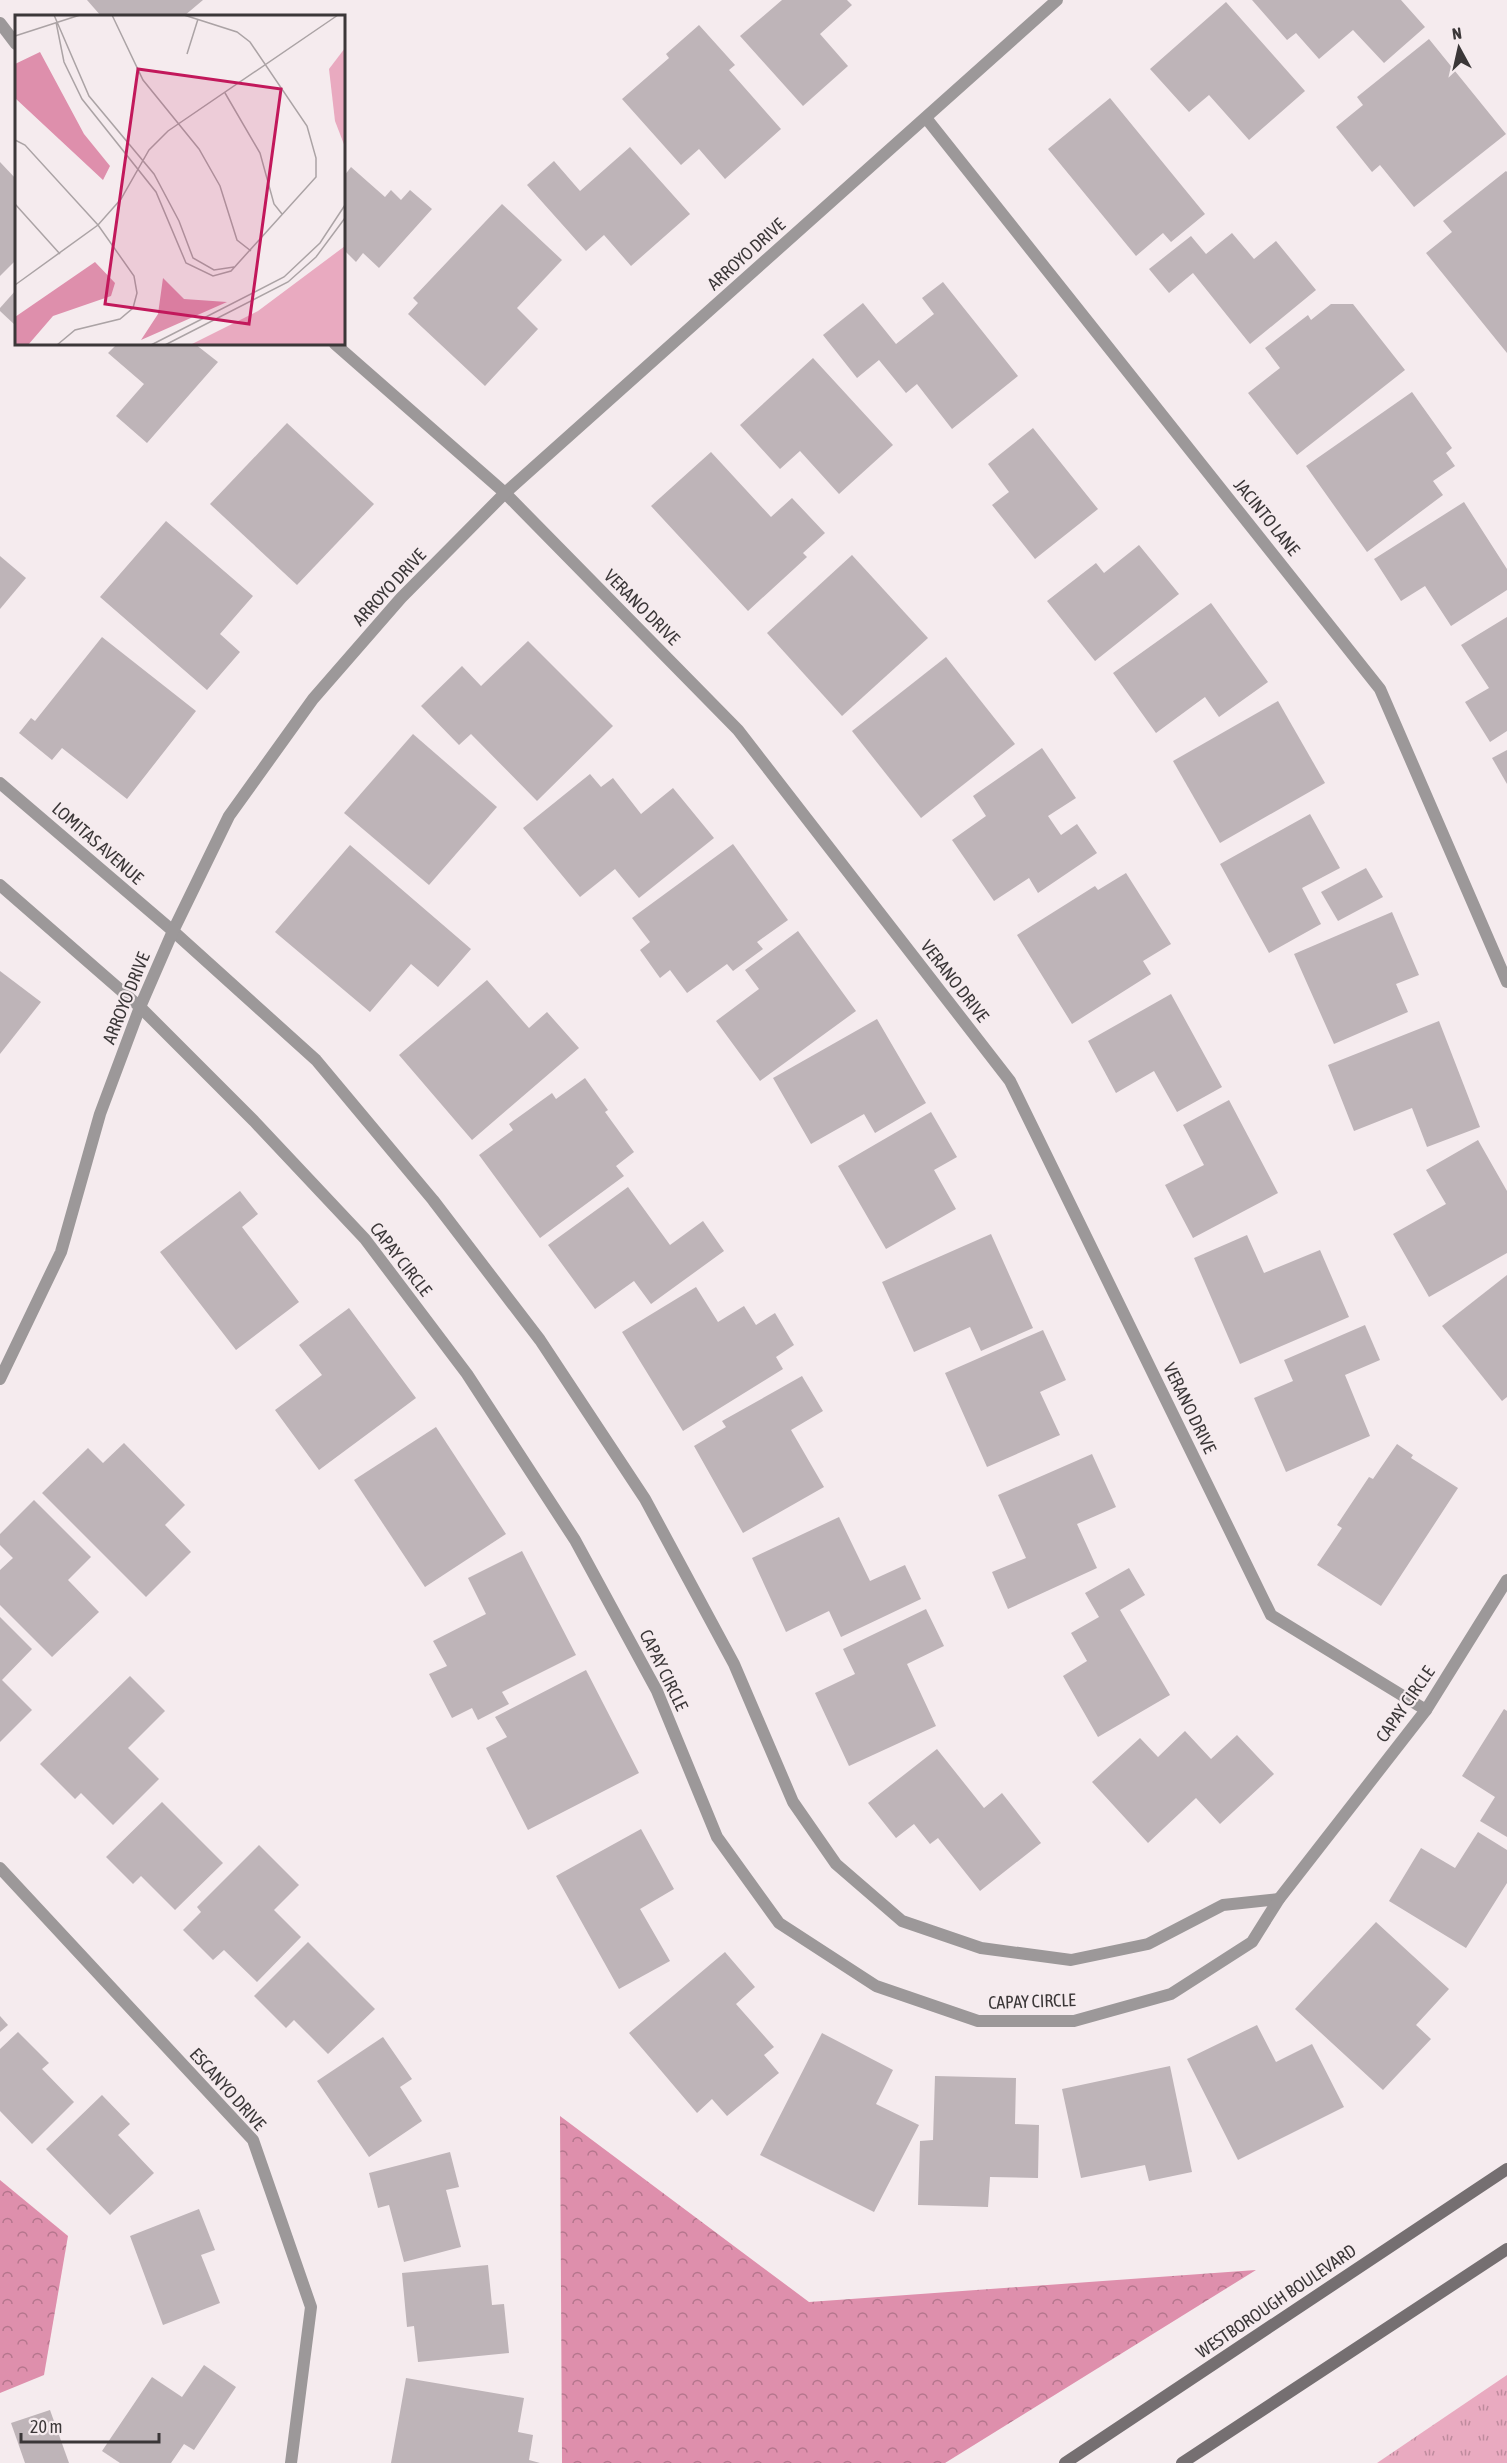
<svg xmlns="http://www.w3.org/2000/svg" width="1507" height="2463" viewBox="0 0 1507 2463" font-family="'Asap Condensed',sans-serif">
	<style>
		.grass { fill: url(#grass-tufts) }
		.forest { fill: url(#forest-crowns) }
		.building { fill: #beb4b8 }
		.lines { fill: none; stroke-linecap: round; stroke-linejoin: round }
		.street { stroke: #9c9899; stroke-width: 12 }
		.secondary { stroke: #756f71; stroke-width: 12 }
		.labels { text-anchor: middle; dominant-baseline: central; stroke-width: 4.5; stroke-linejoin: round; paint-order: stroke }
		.street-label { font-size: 18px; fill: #3b3738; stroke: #f5ebee }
		.inset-road { fill: none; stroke: #aba3a5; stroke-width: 1.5 }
		.view { fill: #c2185b; fill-opacity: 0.15; stroke: #c2185b; stroke-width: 3 }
		.inset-edge { fill: none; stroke: #3b3738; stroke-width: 3 }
	</style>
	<defs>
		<pattern id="grass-tufts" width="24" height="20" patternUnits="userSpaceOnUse" patternTransform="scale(1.5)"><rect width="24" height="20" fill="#e9aac0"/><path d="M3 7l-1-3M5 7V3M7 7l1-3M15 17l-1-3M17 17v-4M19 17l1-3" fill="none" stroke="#be8b9d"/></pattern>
		<pattern id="forest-crowns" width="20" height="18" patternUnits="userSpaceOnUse" patternTransform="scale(1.5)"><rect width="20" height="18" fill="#de8fac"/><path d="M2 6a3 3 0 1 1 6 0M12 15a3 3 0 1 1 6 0" fill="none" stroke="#b5768d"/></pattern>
	</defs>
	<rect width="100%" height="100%" fill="#f5ebee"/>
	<!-- grass -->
	<polygon class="grass" points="1507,2375 1507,2463 1377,2463"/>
	<!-- forest -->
	<g class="forest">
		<polygon points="560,2116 809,2302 1256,2270 945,2463 562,2463"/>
		<polygon points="0,2180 68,2236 44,2375 0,2393"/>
	</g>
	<!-- building -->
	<g class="building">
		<polygon points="87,0 203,0 184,16 101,16"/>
		<polygon points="782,0 847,0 852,5 820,34 848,66 803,106 740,36"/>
		<polygon points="1252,0 1401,0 1425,27 1384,63 1353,30 1319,59 1296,33 1287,40"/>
		<polygon points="1226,2 1305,91 1249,140 1209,95 1189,112 1150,69"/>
		<polygon points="699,25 735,65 729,70 781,129 725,179 699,149 681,165 622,99 669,58 666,54"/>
		<polygon points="1429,39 1506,134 1414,207 1380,165 1372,172 1336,127 1363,105 1357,97"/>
		<polygon points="1110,98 1205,214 1171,242 1163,233 1136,256 1048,149"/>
		<polygon points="630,147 690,214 631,266 604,235 586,251 527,185 554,161 580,191"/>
		<polygon points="0,162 16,179 16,260 0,276"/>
		<polygon points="351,167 385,197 391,190 401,200 410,190 432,209 379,268 363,253 356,262 344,250 344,176"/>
		<polygon points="1506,171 1507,172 1507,353 1426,253 1452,232 1443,221"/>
		<polygon points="502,204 562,260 517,308 538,329 485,386 408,314 418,303 413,298"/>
		<polygon points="1232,233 1254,259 1276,241 1316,290 1250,344 1193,273 1169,293 1149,269 1191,236 1206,254"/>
		<polygon points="943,282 1018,376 952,429 917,384 906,393 879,360 857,378 823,335 863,303 896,344 934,314 922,298"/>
		<polygon points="16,290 16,326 0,311 0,308"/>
		<polygon points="1331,304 1353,304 1405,370 1297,455 1248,393 1280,368 1265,348 1308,315 1311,320"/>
		<polygon points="117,344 195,344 218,362 147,443 116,416 144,384 108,353"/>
		<polygon points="813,358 893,445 839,494 800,451 780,469 740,425"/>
		<polygon points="1412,392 1452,448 1446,453 1455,466 1433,481 1443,495 1367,552 1306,466"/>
		<polygon points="287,423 374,504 297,585 210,504"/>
		<polygon points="1033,428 1098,509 1035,559 992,505 1009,492 988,464"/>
		<polygon points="711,452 771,517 792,498 825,533 803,553 807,557 748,611 651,506"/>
		<polygon points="1464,502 1507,569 1507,590 1451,626 1425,586 1401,601 1374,559"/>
		<polygon points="166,521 253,596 220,634 240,652 207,690 100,597"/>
		<polygon points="1139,545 1179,594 1095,661 1047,601 1096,563 1104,573"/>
		<polygon points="852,555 928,638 842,716 767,633"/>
		<polygon points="0,556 26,578 0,609"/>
		<polygon points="1211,603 1268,682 1219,717 1205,697 1156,733 1113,673"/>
		<polygon points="1507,617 1507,731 1490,742 1465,702 1489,688 1461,645"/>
		<polygon points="102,637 196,711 127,799 62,748 52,760 19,733 31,718 35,721"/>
		<polygon points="528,641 613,726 537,801 471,734 459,745 421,706 462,666 481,686"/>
		<polygon points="946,657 1015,744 921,818 852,731"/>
		<polygon points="1278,701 1325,783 1220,843 1173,761"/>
		<polygon points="413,734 497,807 429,885 344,813"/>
		<polygon points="1042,748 1076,798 1048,816 1061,835 1077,824 1097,853 1038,893 1029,878 994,901 952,840 986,816 973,796"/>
		<polygon points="1507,750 1507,784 1492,758"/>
		<polygon points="590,774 601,787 613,778 641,814 673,788 714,838 639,898 615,869 580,897 523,828"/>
		<polygon points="1310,814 1340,868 1302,888 1321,924 1269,953 1220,864"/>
		<polygon points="733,844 788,920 757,942 763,949 733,971 727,964 687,993 670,970 660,978 640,950 650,942 632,918"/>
		<polygon points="350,845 471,949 438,987 411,964 370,1012 275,932"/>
		<polygon points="1366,868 1383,897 1338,921 1321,892"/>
		<polygon points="1126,873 1171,944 1143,961 1151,974 1072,1024 1017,935 1095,886 1098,890"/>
		<polygon points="1392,912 1419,975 1396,984 1408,1012 1334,1044 1294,954"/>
		<polygon points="798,931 856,1011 760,1081 716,1021 759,989 745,970"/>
		<polygon points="0,971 41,1002 0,1054"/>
		<polygon points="487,980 529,1028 547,1012 579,1048 472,1140 399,1055"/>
		<polygon points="1171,994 1222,1087 1177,1112 1154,1071 1116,1093 1088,1041"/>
		<polygon points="877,1019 926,1103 875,1133 864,1114 811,1144 773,1078"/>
		<polygon points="1439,1021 1480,1127 1427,1147 1412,1108 1354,1131 1328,1065"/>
		<polygon points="585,1078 608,1110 605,1112 634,1152 616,1166 624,1176 540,1238 479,1155 513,1130 509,1124 552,1093 556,1099"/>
		<polygon points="1229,1100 1278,1193 1193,1238 1165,1185 1204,1165 1183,1125"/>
		<polygon points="931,1112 957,1157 934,1170 956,1209 886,1249 838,1166"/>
		<polygon points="1478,1140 1507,1191 1507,1253 1429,1297 1393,1234 1446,1204 1426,1170"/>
		<polygon points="628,1187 670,1245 703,1221 724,1251 651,1304 634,1281 595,1309 548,1245"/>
		<polygon points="240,1191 258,1214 242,1227 299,1302 236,1350 160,1252"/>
		<polygon points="991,1234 1033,1328 981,1351 970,1327 914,1352 882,1282"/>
		<polygon points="1247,1235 1264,1273 1320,1250 1349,1317 1240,1364 1194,1258"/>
		<polygon points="1507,1275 1507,1397 1502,1401 1442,1326"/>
		<polygon points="696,1287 718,1322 744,1306 756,1325 775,1313 794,1345 776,1357 783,1369 683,1431 622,1332"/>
		<polygon points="349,1308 416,1398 319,1470 275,1410 322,1375 299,1345"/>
		<polygon points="1365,1325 1380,1360 1345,1375 1370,1436 1286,1472 1254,1398 1293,1381 1284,1360"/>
		<polygon points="1043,1330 1066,1380 1040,1392 1060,1435 987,1467 945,1373"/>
		<polygon points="802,1376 823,1411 791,1430 824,1487 743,1533 694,1446 726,1427 722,1421"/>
		<polygon points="436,1427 506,1534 425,1587 354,1480"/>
		<polygon points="124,1443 185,1505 165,1525 191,1552 146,1597 42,1493 88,1448 103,1463"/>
		<polygon points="1397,1444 1413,1455 1411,1458 1458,1488 1381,1606 1317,1565 1342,1528 1337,1525 1369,1477 1373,1479"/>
		<polygon points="1092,1454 1116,1507 1077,1524 1097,1568 1008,1609 992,1572 1026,1558 998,1495"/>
		<polygon points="34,1500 91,1557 68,1580 99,1612 52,1657 0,1605 0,1570 13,1558 0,1545 0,1534"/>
		<polygon points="839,1517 870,1581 905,1565 921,1599 841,1637 829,1611 786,1632 752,1558"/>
		<polygon points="522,1551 576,1655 502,1692 509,1704 478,1720 472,1708 452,1718 429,1674 447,1666 433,1641 486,1614 468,1578"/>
		<polygon points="1129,1568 1145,1595 1120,1610 1170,1695 1098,1737 1063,1676 1087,1661 1071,1633 1099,1617 1085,1593"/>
		<polygon points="926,1609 944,1646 907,1664 936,1726 849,1766 815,1693 855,1674 843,1649"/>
		<polygon points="0,1617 32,1649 2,1680 32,1710 0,1742"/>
		<polygon points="586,1670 639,1773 528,1830 486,1748 507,1737 495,1717"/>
		<polygon points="130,1676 165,1711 128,1748 159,1779 113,1825 81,1793 75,1799 40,1764"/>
		<polygon points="1504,1709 1507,1711 1507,1837 1480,1821 1495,1797 1462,1776"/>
		<polygon points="1185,1731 1211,1759 1237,1735 1274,1774 1220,1824 1196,1798 1148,1843 1092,1782 1140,1738 1158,1757"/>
		<polygon points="937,1749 984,1808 1002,1793 1041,1843 980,1891 938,1838 930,1844 914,1824 896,1838 868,1803"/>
		<polygon points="162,1802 223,1863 175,1910 141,1876 133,1884 106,1857"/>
		<polygon points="641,1829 674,1889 640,1909 670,1961 619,1989 556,1876"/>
		<polygon points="1478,1832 1507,1850 1507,1883 1466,1948 1389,1901 1421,1848 1455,1868"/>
		<polygon points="259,1845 299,1885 274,1910 301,1937 257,1982 224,1950 213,1960 183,1930 201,1912 197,1907"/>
		<polygon points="1376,1922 1449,1989 1416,2025 1431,2039 1383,2090 1295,2009"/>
		<polygon points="308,1942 375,2009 328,2054 294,2020 286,2028 254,1996"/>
		<polygon points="725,1952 755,1987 736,2004 774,2047 764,2055 779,2073 727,2116 712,2099 697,2113 629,2033"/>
		<polygon points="0,2016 8,2025 0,2032"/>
		<polygon points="1257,2025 1276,2062 1312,2044 1344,2107 1238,2160 1187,2059"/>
		<polygon points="18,2032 49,2063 42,2069 74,2102 32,2144 0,2111 0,2049"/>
		<polygon points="822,2033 893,2070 876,2104 919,2125 874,2212 760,2155"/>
		<polygon points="383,2037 412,2079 400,2087 422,2121 369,2157 317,2081"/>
		<polygon points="1170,2066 1192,2172 1149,2181 1145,2165 1081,2178 1062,2089"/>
		<polygon points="935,2076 1016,2078 1015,2124 1039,2125 1038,2178 990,2177 988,2207 918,2205 920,2141 933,2140"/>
		<polygon points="102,2095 130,2124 118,2135 154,2173 110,2215 46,2149"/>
		<polygon points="450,2152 459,2187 446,2190 461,2247 404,2262 389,2205 378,2208 369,2173"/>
		<polygon points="199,2209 215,2250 201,2255 220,2303 163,2325 130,2236"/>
		<polygon points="488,2265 492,2305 504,2304 509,2353 418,2362 414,2326 407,2327 402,2273"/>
		<polygon points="204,2365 236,2387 194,2450 184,2444 171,2463 120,2463 102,2451 152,2377 182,2397"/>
		<polygon points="406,2378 524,2398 518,2432 533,2435 529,2460 540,2463 391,2463"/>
		<polygon points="50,2410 69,2463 25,2463 11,2423"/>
	</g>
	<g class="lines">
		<!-- street -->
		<g class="street">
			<polyline points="0,23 16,44"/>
			<polyline points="926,118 1380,689 1507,982"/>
			<polyline points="335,344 505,493 738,730 1010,1081 1271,1615 1426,1710"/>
			<polyline points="0,783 173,931 316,1060 433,1200 540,1340 645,1499 734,1664 793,1802 836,1864 902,1921 981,1948 1071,1960 1148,1944 1223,1905 1279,1899"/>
			<polyline points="0,885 140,1007 254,1121 365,1239 467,1374 575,1540 657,1691 717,1837 779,1923 876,1986 978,2021 1074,2021 1171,1994 1252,1942 1279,1899 1426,1710 1507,1580"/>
			<polyline points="0,1379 61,1252 100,1114 140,1007 173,931 229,816 313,699 401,598 505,493 1057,0"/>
			<polyline points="0,1868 253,2140 311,2307 291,2463"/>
		</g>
		<!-- secondary -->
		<g class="secondary">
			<polyline points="1065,2463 1507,2169"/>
			<polyline points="1182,2463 1507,2249"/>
		</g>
	</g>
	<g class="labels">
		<!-- street labels -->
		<g class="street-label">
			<text transform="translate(746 254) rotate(-42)">ARROYO DRIVE</text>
			<text transform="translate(1267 517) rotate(51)">JACINTO LANE</text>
			<text transform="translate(389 587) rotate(-47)">ARROYO DRIVE</text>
			<text transform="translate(642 607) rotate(45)">VERANO DRIVE</text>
			<text transform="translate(98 843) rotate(41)">LOMITAS AVENUE</text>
			<text transform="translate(955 981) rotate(52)">VERANO DRIVE</text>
			<text transform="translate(126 998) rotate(-68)">ARROYO DRIVE</text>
			<text transform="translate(401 1259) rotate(52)">CAPAY CIRCLE</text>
			<text transform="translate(1190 1408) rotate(64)">VERANO DRIVE</text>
			<text transform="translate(664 1670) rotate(64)">CAPAY CIRCLE</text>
			<text transform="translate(1405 1704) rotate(-55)">CAPAY CIRCLE</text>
			<text transform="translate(1032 2001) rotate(-2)">CAPAY CIRCLE</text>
			<text transform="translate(228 2089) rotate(48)">ESCANYO DRIVE</text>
			<text transform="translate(1276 2301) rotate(-34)">WESTBOROUGH BOULEVARD</text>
		</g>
	</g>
	<!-- overview -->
	<g transform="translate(15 15)">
		<rect width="330" height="330" fill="#f5ebee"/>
		<path d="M330,231V330H175L243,296Z" fill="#e9aac0"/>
		<path d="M25,37L69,119L95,151L88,165L0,83V49ZM80,247L100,268L96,281L38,301L13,330H0V302ZM148,263L169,284L212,287L126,325L143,299Z" fill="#de8fac"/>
		<path d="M330,33V132L320,106L314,54Z" fill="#e9aac0"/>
		<path class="inset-road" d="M39,0L74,81L139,159L164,206L178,243L199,255L219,252M97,0L128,65L184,134L205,171L222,225L236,236M41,7L49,47L67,84L141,177L171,248L198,261L216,256L301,162V143L292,111L235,27L222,17L169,0M0,21L65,0M172,39L183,4M210,78L245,138L259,189L267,199M0,125L10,130L83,210L119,261L122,278L118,293L105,304L60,315L42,330M0,189L45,239M0,270L83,210L106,184L134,135L153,116L323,0M136,330L269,262L305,228L330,190M150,330L273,267L301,242L330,203"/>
		<path class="view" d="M123,54L266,74L234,309L90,289Z"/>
		<rect width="330" height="330" class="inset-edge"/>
	</g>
	<!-- north arrow -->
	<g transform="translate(1459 48) rotate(352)" stroke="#f5ebee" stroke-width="4.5" paint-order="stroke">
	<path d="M0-4.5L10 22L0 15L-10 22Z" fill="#3b3738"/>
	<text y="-9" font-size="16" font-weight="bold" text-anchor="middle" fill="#3b3738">N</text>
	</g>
	<!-- scale -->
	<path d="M21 2433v9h138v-9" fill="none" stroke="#3b3738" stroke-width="3"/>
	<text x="30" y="2433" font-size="18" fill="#3b3738" stroke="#f5ebee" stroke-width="4.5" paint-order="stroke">20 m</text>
</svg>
